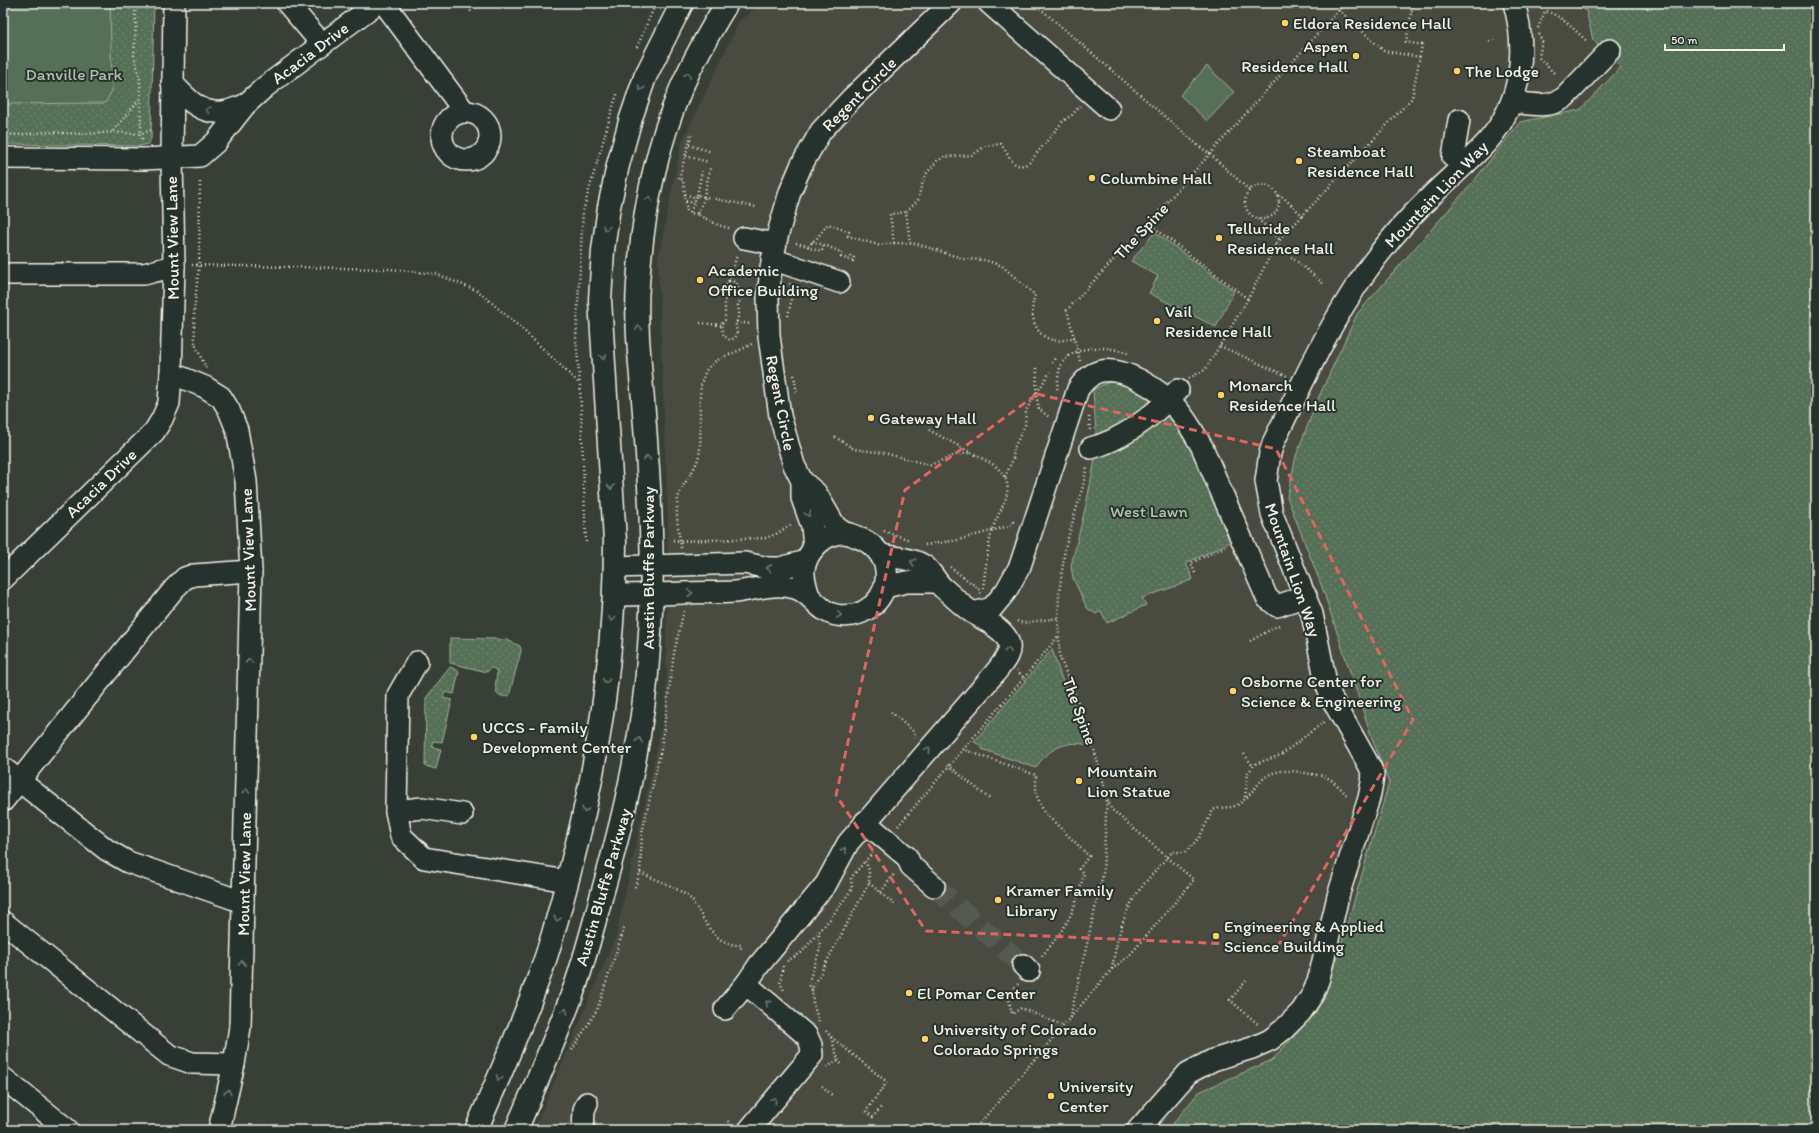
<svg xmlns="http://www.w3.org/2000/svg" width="1819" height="1133" viewBox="0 0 1819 1133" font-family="Itim,sans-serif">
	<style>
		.built { fill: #484b40 }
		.green { fill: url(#green-dots); stroke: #a4b09f }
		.pitch { fill: #546f56; stroke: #a4b09f }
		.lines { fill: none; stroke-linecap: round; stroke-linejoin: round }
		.minor-tunnel { stroke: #545a51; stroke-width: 21; stroke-dasharray: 21 10; stroke-linecap: butt }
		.minor-casing { stroke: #f4f1e8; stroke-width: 24 }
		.major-casing { stroke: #f4f1e8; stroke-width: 25 }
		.path { stroke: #f4f1e8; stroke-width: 2.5; stroke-dasharray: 1 3; stroke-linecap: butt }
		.minor { stroke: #26332d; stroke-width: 21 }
		.major { stroke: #26332d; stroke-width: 22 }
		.oneway { stroke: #6e766e }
		.marked { fill: none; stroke: #df6462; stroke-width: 3; stroke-dasharray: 8 5; stroke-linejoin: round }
		.poi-dot { fill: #ffd166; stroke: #26332d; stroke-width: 1.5 }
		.labels { text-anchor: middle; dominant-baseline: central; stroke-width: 4; stroke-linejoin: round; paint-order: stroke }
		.poi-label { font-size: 17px; fill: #f4f1e8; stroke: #26332d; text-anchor: start }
		.street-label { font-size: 17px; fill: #f4f1e8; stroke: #26332d }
		.park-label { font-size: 17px; fill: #b4bdae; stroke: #26332d }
	</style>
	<defs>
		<pattern id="green-dots" width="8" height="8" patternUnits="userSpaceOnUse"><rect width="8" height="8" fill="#546f56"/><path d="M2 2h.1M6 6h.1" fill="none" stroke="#6d846e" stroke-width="1.8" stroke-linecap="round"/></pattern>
	</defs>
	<rect width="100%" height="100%" fill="#383f36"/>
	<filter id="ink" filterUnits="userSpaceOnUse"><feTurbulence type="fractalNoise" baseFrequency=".025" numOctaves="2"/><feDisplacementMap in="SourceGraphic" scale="8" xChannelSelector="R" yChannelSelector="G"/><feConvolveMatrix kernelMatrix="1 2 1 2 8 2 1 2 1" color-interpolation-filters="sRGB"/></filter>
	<g filter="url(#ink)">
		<!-- built -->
		<polygon class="built" points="763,3 1593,3 1593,40 1621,67 1580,110 1519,122 1473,182 1357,314 1316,403 1296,456 1287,497 1322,587 1373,741 1389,782 1339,952 1316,1012 1272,1060 1199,1092 1168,1130 534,1130 616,936 666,706 668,514 658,259 681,144 740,20"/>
		<!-- green -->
		<g class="green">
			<polygon points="3,3 154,3 151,139 148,144 140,146 3,144"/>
			<polygon points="1566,3 1816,3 1816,1130 1168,1130 1199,1092 1272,1060 1316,1012 1339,952 1389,783 1373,741 1322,587 1287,497 1296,456 1316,403 1357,314 1473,182 1520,122 1580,110 1621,67 1593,40 1586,10"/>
			<polygon points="1155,232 1234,291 1216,327 1149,293 1158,276 1131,261"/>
			<path d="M1111,382C1140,383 1172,416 1187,439L1233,541L1186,563L1193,579L1179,585L1142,598L1146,605L1107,623L1101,611L1096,614L1087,608L1073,578L1071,566L1086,505L1094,465L1096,431L1093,390L1104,384Z"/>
			<path d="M450,638L497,639L498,641L505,639L520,646L521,651L509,696C491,699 496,683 497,672L495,669L491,668L487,672L450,663Z"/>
			<path d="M1052,649L1061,677L1075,706L1087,745C1067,739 1046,750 1036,768L982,749V746L974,742Z"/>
			<polygon points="450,667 459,671 454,694 445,692 443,698 452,700 442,742 433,741 432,747 441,749 436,769 425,766 426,698"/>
		</g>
		<!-- pitch -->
		<g class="pitch">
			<polygon points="8,3 110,3 112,91 105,103 3,104 3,10"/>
			<polygon points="1207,66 1234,92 1207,121 1180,95"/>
		</g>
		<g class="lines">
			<!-- minor-tunnel -->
			<polyline class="minor-tunnel" points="934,886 1023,965"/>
			<defs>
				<g id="minor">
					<polyline points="287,3 322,44"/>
					<polyline points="384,3 464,111"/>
					<polyline points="989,3 1109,109"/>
					<path d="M172,83C186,97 199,114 221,112C229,112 238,107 245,105"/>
					<path d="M1512,102C1532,104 1549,109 1565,97L1610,50"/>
					<circle cx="466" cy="136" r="24"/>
					<polyline points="1459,120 1453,157 1462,166"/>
					<polyline points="3,158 144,159 200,156 216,142 245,105 265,87 377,3"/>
					<polyline points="744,238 775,244"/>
					<polyline points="772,259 839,282"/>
					<polyline points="3,274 144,274 174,266"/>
					<polyline points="171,373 205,387 221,397 229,410 237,430 246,481 251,571 240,1027 234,1064 219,1130"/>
					<path d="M1091,448C1125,439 1154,415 1178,390"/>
					<polyline points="802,481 816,493 835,526 844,533"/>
					<polyline points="814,548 812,526 802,498 802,481 794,465 780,416 769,336 768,298 771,268 777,237 790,192 801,166 821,131 852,98 951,3"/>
					<polyline points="615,567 745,563 768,568 780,568 806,561"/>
					<polyline points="3,579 154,432 162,419 169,403 171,373 174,266 172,158 174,3"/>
					<polyline points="885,587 906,582 936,582"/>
					<path d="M614,595C637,595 660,594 683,593C700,592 718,593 735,592C754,590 776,582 795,588C809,592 814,604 826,611C837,618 855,617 866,610C877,604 884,593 886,581C889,560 876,544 857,537C853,535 848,533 843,533C824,533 807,551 804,569C803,577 806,586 808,593"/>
					<path d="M973,613L992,608L1006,591L1020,566L1078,389C1082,383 1087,378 1093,374C1119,360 1163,392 1179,411C1188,422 1195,435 1202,447L1267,598L1277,606L1306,596"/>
					<polyline points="417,662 398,695 396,811 401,836 424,858 567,881"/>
					<polyline points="3,768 107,850 128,862 243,902"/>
					<polyline points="3,801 174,589 185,578 194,575 251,571"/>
					<polyline points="396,811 422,808 462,814"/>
					<polyline points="865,822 907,857 911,866 934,886"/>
					<polyline points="3,922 169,1055 192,1063 234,1064"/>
					<polyline points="1023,965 1029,971"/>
					<polyline points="746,984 807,1036 811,1045 812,1055 749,1130"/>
					<path d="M725,1009L746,984L759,965L826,884L848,843L995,673C1002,664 1013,653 1008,641C1004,629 983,619 973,613C962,606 953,596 943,588C935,581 932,571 923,565C911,558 895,558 882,555"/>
					<polyline points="3,1078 68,1130"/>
					<polyline points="583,1130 584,1110 587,1103"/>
					<path d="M1138,1130L1188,1073L1213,1060L1252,1048L1270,1040L1284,1029L1301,1012L1313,994L1319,978L1338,896L1369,798L1372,783L1373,774L1370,767L1332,699L1326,683L1312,614L1272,514L1266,481L1270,453L1274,441C1302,384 1328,326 1365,273C1384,246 1406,220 1430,197C1448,179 1469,162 1487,142C1521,103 1528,52 1514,3"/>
				</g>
				<g id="major">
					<path d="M476,1130C500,1075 524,1020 544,963C554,933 562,902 570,871C598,764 615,652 615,541L600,300L603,250L609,207L618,165L631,118L645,77L682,3"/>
					<path d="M516,1130C537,1082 558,1033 576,984C586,954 594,924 602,894C625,813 644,732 649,647C655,569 650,491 644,413C641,371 635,327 638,284C642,219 655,151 680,91C693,60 710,31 727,3"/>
				</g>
			</defs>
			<!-- minor casing -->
			<use href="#minor" class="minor-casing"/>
			<!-- major casing -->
			<use href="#major" class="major-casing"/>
			<!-- path -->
			<g class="path">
				<polyline points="135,3 136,27 134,55 140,80 141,134 143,141"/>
				<polyline points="470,3 469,6 471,12"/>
				<polyline points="1034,3 1200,147 1210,154 1249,190"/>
				<polyline points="1339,10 1384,51 1420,57"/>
				<path d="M1538,28L1545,11C1563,16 1574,30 1588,42"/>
				<polyline points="1539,34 1542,42 1539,57"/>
				<polyline points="1489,41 1496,42"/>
				<polyline points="637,47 656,3"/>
				<polyline points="1539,58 1555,74"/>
				<polyline points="113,131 139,100"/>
				<polyline points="3,134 17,135 45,132 85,134 113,132 141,134 151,130"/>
				<polyline points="691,135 679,179 683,180 685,194 696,198"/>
				<polyline points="689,145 709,151"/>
				<polyline points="686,156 708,162"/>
				<polyline points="200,182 199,265 194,311 195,344 206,368"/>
				<circle cx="1262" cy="202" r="17"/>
				<polyline points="685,194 687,212 690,213"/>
				<polyline points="697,195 702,171"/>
				<polyline points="1278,195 1284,198 1303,216"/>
				<polyline points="704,197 710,168"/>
				<polyline points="686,201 694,203"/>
				<polyline points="697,214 690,213 697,195 705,197"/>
				<polyline points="1258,219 1280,240"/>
				<polyline points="1148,223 1248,299"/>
				<polyline points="729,228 718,225 697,214 705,197 757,207"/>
				<polyline points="812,242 825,245 842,253 841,257 853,261 854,257 850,256"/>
				<path d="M796,243L808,246L817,238L828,224L849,232L848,236L878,245L896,243L917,244L964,259L985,260L1002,266L1035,295C1029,311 1033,336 1053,340C1060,342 1068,339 1075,337"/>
				<polyline points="894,243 890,214 906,212"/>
				<path d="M910,243L906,212L918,200L921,187L927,173L937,161L944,157L973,155L985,146L1001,144C1009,154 1012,172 1029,163L1063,121L1072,115L1080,106"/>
				<polyline points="1276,244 1325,285"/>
				<polyline points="808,246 809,248 822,251 824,245"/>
				<polyline points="192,265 390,269 436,274 478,291 522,329 580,384"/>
				<polyline points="729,281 737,255"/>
				<polygon points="729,281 732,281 736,283 742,293 742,297 738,305 739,313 736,325 737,335 735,338 730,340 724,336 721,325 725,320 725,288 726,283"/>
				<polyline points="788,316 791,302 790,283"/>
				<polyline points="736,322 751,324"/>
				<polyline points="700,323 721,325"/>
				<polyline points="1220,346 1287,376"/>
				<polyline points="1080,361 1067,310 1148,223 1345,3"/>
				<polyline points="1052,363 1056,356"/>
				<polyline points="1037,368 1036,394 1039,409 1050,418"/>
				<polyline points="794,375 797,394"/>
				<polyline points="1189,378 1205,370 1248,299 1276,244 1412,98 1422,45 1406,42 1413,3"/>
				<path d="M1057,389C1058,382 1058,371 1061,365C1073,344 1109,345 1129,354"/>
				<polyline points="1089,417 1090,430"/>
				<path d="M929,430L994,465C1022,488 999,506 992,531C988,545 985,573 983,589"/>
				<polyline points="835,437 854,449 884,453 930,465 955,455 970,453"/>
				<polyline points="1005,477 1013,459 1014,448 1025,425 1026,410 1050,372"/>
				<polyline points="884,531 910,540"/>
				<polyline points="673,540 680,541 766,538 776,534 792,524"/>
				<polyline points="586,542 580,384 576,340 583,211 614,103 618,92"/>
				<polyline points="925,545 958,540 1009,526 1016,520"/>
				<path d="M681,548C679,532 675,515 678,499C681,484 696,471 699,455C704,431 693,388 708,368C717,356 739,353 753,343"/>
				<polyline points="950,567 978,588 981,593"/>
				<polyline points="1195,573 1191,563 1225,547"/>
				<polyline points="1017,621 1023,623 1058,618"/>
				<polyline points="1250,641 1279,625"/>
				<polyline points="1024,678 1059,635"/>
				<polyline points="891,712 914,732 916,738"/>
				<path d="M962,749L1036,775V794L1044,812L1089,856L1079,869L1084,873C1075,912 1067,927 1041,957"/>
				<polyline points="1244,754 1253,766"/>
				<polyline points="948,765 991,800"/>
				<polyline points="1245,797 1248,773 1255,764 1281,755 1325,721"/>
				<polyline points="898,826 1024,678 1017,671"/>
				<path d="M640,873C657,880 678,887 692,900C695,904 697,909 700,913C709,930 720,946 741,945V950"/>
				<polyline points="869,883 894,904"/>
				<polyline points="635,887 640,873 642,833 661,749 674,653 684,610"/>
				<polyline points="881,892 895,873"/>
				<polyline points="787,961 801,953 830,919 852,889 851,878 865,861"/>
				<polyline points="783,966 780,983 785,992"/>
				<path d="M1112,969C1116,944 1122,916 1136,895C1146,880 1160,866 1172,852H1186L1199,838L1213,810C1221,806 1232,809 1239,804C1249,797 1255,787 1263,779C1276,767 1295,771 1311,774C1315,775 1322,775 1326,777C1333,780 1341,789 1347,795"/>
				<polyline points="1246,981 1230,1000 1259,1025"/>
				<polyline points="1816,981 1816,996"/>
				<polyline points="1018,984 1008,995 1012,1014 1021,1008 1064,1026"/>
				<polyline points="812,989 809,986 809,981 820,949 819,933"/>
				<polyline points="1070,1018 1112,969 1129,956 1194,880 1111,809 1107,797"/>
				<polyline points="819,1022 813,1003 812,989 869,883 869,870 865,861 873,853"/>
				<polyline points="826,1031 831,1037 838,1060 826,1068"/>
				<polyline points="831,1037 887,1082 866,1111 873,1117 882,1106"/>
				<polyline points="572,1050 597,1010 625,926"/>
				<polyline points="838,1060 842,1065"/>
				<polyline points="822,1086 832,1095"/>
				<polyline points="728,1121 731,1128"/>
				<polyline points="974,1130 1070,1018 1103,874 1107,795 1087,724 1060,658 1058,618 1059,594 1065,548 1083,486 1087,465"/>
			</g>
			<!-- minor -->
			<use href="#minor" class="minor"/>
			<!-- major -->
			<use href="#major" class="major"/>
		</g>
		<!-- one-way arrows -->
		<defs><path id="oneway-chevron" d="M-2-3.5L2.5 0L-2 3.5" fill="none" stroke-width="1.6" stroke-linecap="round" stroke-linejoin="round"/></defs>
		<g class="oneway">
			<use href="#oneway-chevron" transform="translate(688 75) rotate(-64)"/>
			<use href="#oneway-chevron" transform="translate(641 88) rotate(109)"/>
			<use href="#oneway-chevron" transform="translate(208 110) rotate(-166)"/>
			<use href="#oneway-chevron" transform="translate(649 199) rotate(-78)"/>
			<use href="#oneway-chevron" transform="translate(606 228) rotate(98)"/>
			<use href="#oneway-chevron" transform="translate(639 328) rotate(-92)"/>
			<use href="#oneway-chevron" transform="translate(603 357) rotate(86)"/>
			<use href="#oneway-chevron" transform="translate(647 458) rotate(-93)"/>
			<use href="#oneway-chevron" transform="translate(611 487) rotate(86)"/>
			<use href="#oneway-chevron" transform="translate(808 514) rotate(72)"/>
			<use href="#oneway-chevron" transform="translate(913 562) rotate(-162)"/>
			<use href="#oneway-chevron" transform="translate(769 568) rotate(-174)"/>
			<use href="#oneway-chevron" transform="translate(690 593) rotate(-1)"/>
			<use href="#oneway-chevron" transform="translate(839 615) rotate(10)"/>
			<use href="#oneway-chevron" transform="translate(612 619) rotate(94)"/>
			<use href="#oneway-chevron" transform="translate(1008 650) rotate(-84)"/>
			<use href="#oneway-chevron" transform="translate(249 661) rotate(-89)"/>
			<use href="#oneway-chevron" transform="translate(606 681) rotate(96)"/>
			<use href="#oneway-chevron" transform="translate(639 740) rotate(-80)"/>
			<use href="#oneway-chevron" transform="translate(928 750) rotate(-49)"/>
			<use href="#oneway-chevron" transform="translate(246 791) rotate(-89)"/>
			<use href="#oneway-chevron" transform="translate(585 810) rotate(102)"/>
			<use href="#oneway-chevron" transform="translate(844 850) rotate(-63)"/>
			<use href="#oneway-chevron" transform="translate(557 919) rotate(106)"/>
			<use href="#oneway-chevron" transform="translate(242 963) rotate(-89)"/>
			<use href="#oneway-chevron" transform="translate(768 1003) rotate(-139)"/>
			<use href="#oneway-chevron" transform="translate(565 1011) rotate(-69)"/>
			<use href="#oneway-chevron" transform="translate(499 1078) rotate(114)"/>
			<use href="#oneway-chevron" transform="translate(228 1092) rotate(-77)"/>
			<use href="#oneway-chevron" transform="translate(774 1100) rotate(-50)"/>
		</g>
	</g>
	<!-- marked area -->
	<path class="marked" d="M1037,394L1276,449L1413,720L1278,946L926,931L836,795L905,490Z"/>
	<!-- markers -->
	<g class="poi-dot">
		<circle cx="1285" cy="23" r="4"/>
		<circle cx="1356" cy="56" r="4"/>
		<circle cx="1457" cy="71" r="4"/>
		<circle cx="1299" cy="161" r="4"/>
		<circle cx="1092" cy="178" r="4"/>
		<circle cx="1219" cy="238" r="4"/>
		<circle cx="700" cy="280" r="4"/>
		<circle cx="1157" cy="321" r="4"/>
		<circle cx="1221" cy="395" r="4"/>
		<circle cx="871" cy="418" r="4"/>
		<circle cx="1233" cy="691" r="4"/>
		<circle cx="474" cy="737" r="4"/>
		<circle cx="1079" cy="781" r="4"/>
		<circle cx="998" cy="900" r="4"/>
		<circle cx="1216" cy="936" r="4"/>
		<circle cx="909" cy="993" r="4"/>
		<circle cx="925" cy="1039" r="4"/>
		<circle cx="1051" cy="1096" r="4"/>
	</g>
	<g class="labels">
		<!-- poi labels -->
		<g class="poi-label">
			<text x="1293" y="23">Eldora Residence Hall</text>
			<text x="1348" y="46" text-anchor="end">Aspen<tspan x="1348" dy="20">Residence Hall</tspan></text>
			<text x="1465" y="71">The Lodge</text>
			<text x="1307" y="151">Steamboat<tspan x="1307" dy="20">Residence Hall</tspan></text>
			<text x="1100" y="178">Columbine Hall</text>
			<text x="1227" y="228">Telluride<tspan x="1227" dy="20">Residence Hall</tspan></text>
			<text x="708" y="270">Academic<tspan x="708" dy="20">Office Building</tspan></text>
			<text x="1165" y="311">Vail<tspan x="1165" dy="20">Residence Hall</tspan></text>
			<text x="1229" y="385">Monarch<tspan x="1229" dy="20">Residence Hall</tspan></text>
			<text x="879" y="418">Gateway Hall</text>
			<text x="1241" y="681">Osborne Center for<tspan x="1241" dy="20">Science &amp; Engineering</tspan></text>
			<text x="482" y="727">UCCS - Family<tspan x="482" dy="20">Development Center</tspan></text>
			<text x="1087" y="771">Mountain<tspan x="1087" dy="20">Lion Statue</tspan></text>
			<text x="1006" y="890">Kramer Family<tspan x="1006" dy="20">Library</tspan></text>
			<text x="1224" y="926">Engineering &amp; Applied<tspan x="1224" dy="20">Science Building</tspan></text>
			<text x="917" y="993">El Pomar Center</text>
			<text x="933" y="1029">University of Colorado<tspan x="933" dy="20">Colorado Springs</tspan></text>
			<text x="1059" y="1086">University<tspan x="1059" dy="20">Center</tspan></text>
		</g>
		<!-- street labels -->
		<g class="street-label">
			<text transform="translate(310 53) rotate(-37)">Acacia Drive</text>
			<text transform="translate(859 94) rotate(-45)">Regent Circle</text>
			<text transform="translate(1436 194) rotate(-46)">Mountain Lion Way</text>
			<text transform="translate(1141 231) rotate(-47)">The Spine</text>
			<text transform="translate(172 238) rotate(-91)">Mount View Lane</text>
			<text transform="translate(781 403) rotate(79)">Regent Circle</text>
			<text transform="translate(101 483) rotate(-44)">Acacia Drive</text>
			<text transform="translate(248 550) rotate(-92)">Mount View Lane</text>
			<text transform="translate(648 568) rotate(-90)">Austin Bluffs Parkway</text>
			<text transform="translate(1293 570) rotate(71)">Mountain Lion Way</text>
			<text transform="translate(1080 711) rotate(70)">The Spine</text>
			<text transform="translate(244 874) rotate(-89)">Mount View Lane</text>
			<text transform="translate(603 887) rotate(-74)">Austin Bluffs Parkway</text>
		</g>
		<!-- park labels -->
		<g class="park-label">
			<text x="74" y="74">Danville Park</text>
			<text x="1149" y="511">West Lawn</text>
		</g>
	</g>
	<!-- margin -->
	<rect width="1819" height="1133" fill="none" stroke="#26332d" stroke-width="16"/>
	<rect x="8" y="8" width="1803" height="1117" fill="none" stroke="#f4f1e8" stroke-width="1.5" filter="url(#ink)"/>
	<!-- scale -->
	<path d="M1665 44v6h119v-6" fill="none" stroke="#f4f1e8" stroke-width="2"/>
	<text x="1671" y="44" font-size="12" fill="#f4f1e8" stroke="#26332d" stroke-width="3" paint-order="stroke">50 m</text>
</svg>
